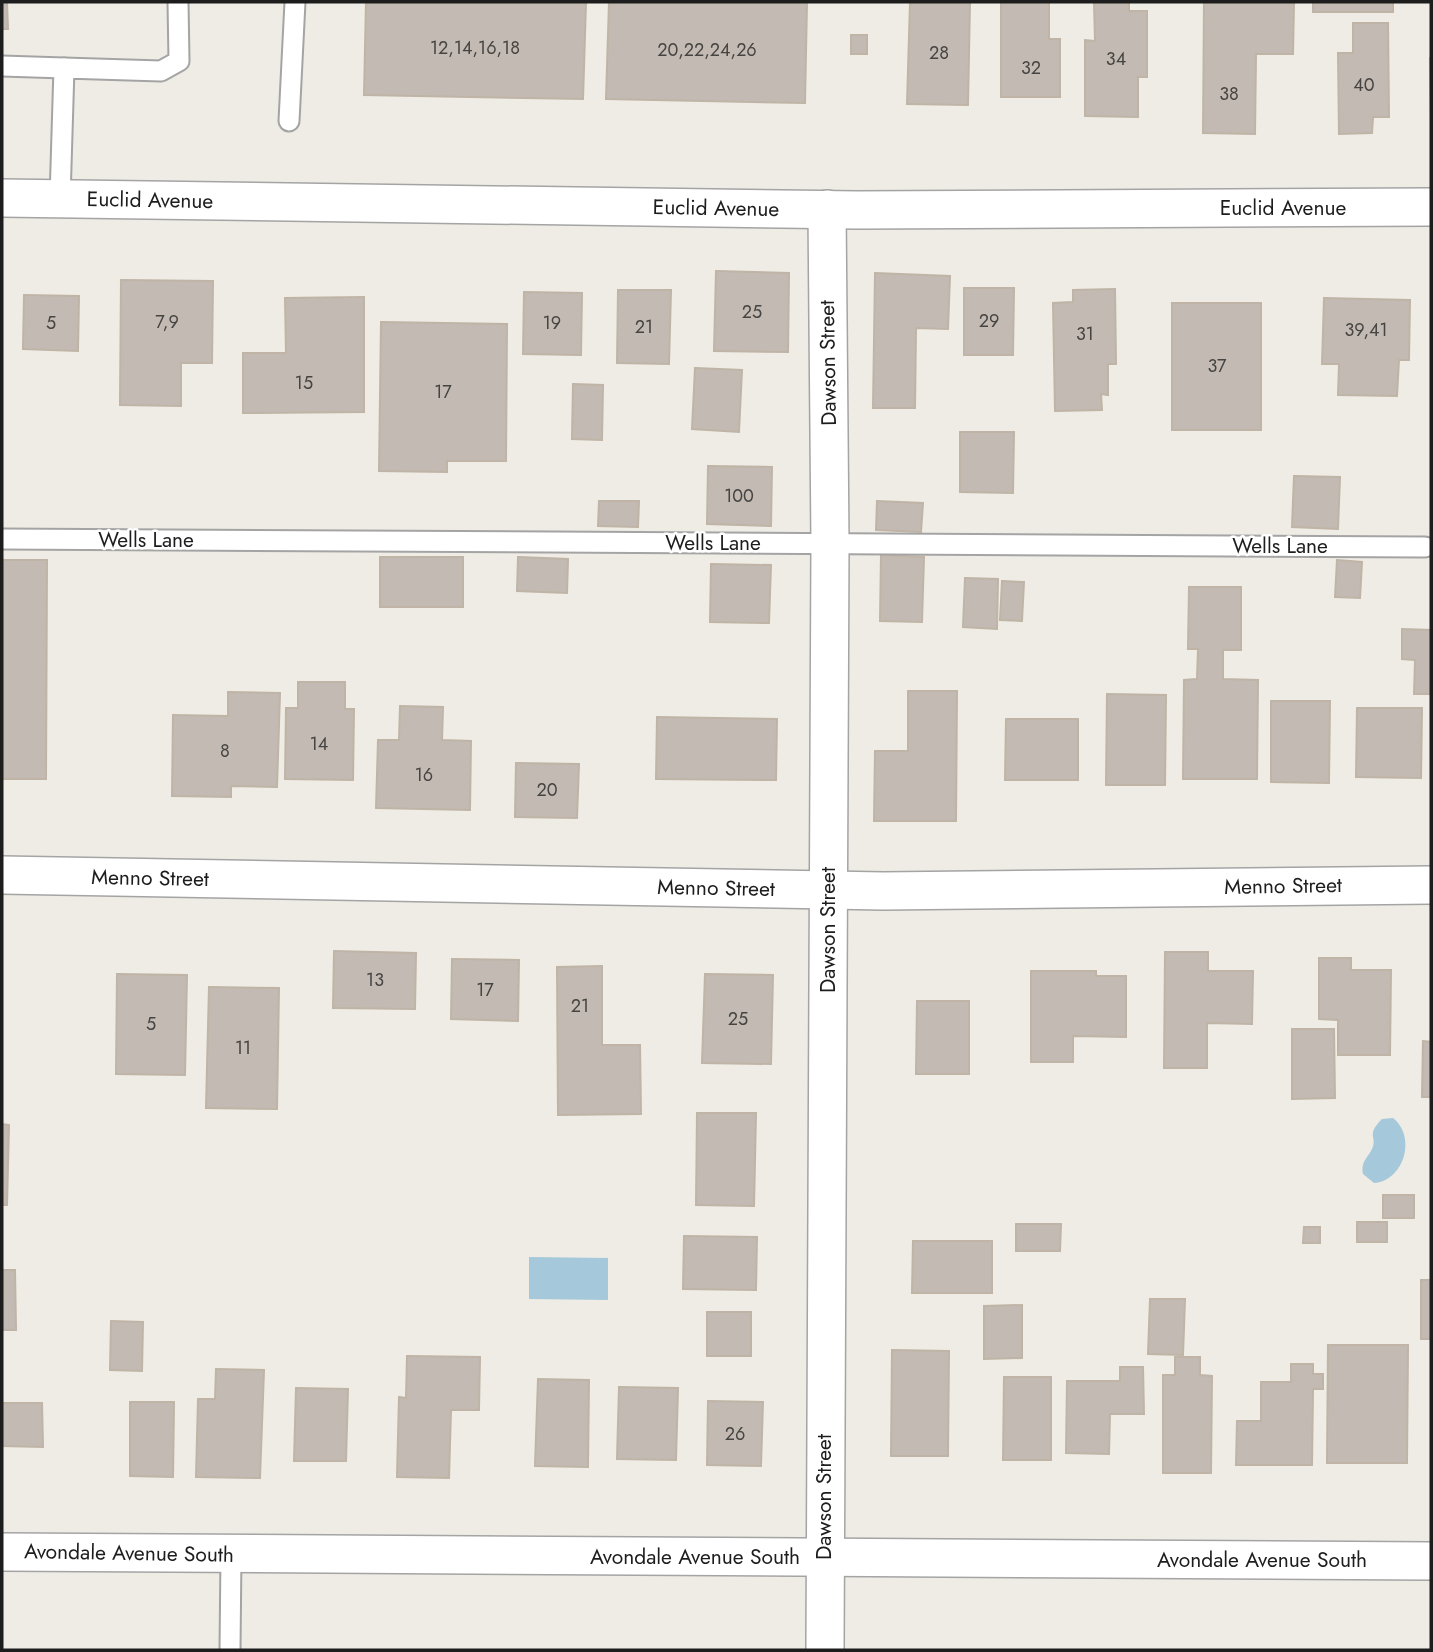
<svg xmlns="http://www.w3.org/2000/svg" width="1433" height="1652" viewBox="0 0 1433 1652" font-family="Jost,sans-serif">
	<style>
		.water { fill: #a5c9db }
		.building { fill: #c3bbb3; stroke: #bfb4a6; stroke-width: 2 }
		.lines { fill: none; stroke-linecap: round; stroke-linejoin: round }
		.lane-casing { stroke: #a4a4a4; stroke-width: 23 }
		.street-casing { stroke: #a4a4a4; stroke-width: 40 }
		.lane { stroke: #fff; stroke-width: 19 }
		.street { stroke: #fff; stroke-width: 37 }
		.labels { text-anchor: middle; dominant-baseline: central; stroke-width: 5; stroke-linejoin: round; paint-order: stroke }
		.number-label { font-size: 18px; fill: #464442 }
		.street-label { font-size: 21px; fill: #1d1d1d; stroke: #fff }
	</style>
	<rect width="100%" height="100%" fill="#eeece4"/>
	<!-- water -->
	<g class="water">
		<path d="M1393,1118C1417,1137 1404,1181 1374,1183L1363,1174C1361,1161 1367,1159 1372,1149C1378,1136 1365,1136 1382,1119Z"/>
		<polygon points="529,1257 608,1258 608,1300 529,1299"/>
	</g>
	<!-- building -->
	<g class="building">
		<polygon points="2,2 7,2 8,29 2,29"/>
		<polygon points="366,2 586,2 583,99 364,95"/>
		<polygon points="609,2 807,2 805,103 606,99"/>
		<polygon points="910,2 970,2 968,105 907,104"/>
		<polygon points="1001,2 1049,2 1049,39 1060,39 1060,97 1001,97"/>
		<polygon points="1094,2 1129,2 1129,11 1147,11 1147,77 1138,77 1138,117 1085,116 1085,40 1095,41"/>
		<polygon points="1204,2 1294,2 1293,54 1256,54 1255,134 1203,133"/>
		<rect x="1313" y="2" width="80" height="10"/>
		<polygon points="1353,23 1388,23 1389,117 1373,117 1372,133 1339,134 1338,53 1353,53"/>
		<rect x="851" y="35" width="16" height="19"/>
		<polygon points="1430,58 1431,58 1431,117"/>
		<polygon points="716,271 789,273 788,352 714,351"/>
		<polygon points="875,273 950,276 948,329 916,328 915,408 873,408"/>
		<polygon points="121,280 213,281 212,363 181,363 181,406 120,405"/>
		<polygon points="964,288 1014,288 1013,355 964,355"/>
		<polygon points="1115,289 1116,364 1108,364 1108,395 1101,394 1102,410 1055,411 1053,303 1073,302 1073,290"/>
		<polygon points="618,290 671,290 669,364 617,363"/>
		<polygon points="524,292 582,293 581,355 523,354"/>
		<polygon points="24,295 79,296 78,351 23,349"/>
		<polygon points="364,297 364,412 243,413 243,353 286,353 285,298"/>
		<polygon points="1324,298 1410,300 1409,360 1399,360 1397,396 1338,395 1339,364 1322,364"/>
		<rect x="1172" y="303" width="89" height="127"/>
		<polygon points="381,322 507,324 506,461 447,461 447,472 379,471"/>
		<polygon points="695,368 742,370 739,432 692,429"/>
		<polygon points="573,384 603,385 602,440 572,439"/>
		<polygon points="960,432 1014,432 1013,493 960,492"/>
		<polygon points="708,466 772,467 771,526 707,524"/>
		<polygon points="1294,476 1340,477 1338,529 1292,527"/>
		<polygon points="599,501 639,501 638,527 598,526"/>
		<polygon points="877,501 923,503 921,532 876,530"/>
		<polygon points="881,555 924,557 922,622 880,621"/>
		<rect x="380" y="557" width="83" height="50"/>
		<polygon points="518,557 568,559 567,593 517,591"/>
		<polygon points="2,560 47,560 46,779 2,779"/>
		<polygon points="1337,560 1362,562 1360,598 1335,597"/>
		<polygon points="711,564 771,565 769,623 710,622"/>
		<polygon points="965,578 998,579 997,629 963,627"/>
		<polygon points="1002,581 1024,582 1022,621 1000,620"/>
		<polygon points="1189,587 1241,587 1241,650 1223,650 1223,679 1258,680 1257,779 1183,779 1184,680 1197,679 1198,649 1188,649"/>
		<polygon points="1402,629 1431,630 1431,694 1414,694 1415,660 1402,659"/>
		<polygon points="298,682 345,682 345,709 354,709 353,780 285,779 286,708 298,708"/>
		<polygon points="908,691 957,691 956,821 874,821 875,751 908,751"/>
		<polygon points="228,692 280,693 277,787 231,786 231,797 172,796 173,715 228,716"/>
		<polygon points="1107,694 1166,695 1165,785 1106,785"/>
		<polygon points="1271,701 1330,701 1329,783 1271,782"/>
		<polygon points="400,706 443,707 442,740 471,741 470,810 376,808 378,740 399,740"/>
		<polygon points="1357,708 1422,708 1421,778 1356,777"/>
		<polygon points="657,717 777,719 776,780 656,779"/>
		<polygon points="1006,719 1078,719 1078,780 1005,780"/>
		<polygon points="516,763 579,764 577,818 515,817"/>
		<polygon points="334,951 416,953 415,1009 333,1008"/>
		<polygon points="1165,952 1208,952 1208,971 1253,971 1252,1024 1207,1023 1207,1068 1164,1068"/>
		<polygon points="1319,958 1351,958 1351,970 1391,970 1390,1055 1338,1055 1338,1020 1319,1019"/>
		<polygon points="452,959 519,960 518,1021 451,1019"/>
		<polygon points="602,966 602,1045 640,1045 641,1114 558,1115 557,967"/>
		<polygon points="1031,971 1096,971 1096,976 1126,976 1126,1037 1073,1036 1073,1062 1031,1062"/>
		<polygon points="117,974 187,975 185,1075 116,1074"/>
		<polygon points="705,974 773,975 771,1064 702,1063"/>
		<polygon points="209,987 279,988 277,1109 206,1108"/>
		<polygon points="917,1001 969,1001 969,1074 916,1074"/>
		<polygon points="1292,1029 1334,1029 1335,1098 1292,1099"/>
		<polygon points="1423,1041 1431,1042 1431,1097 1422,1097"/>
		<polygon points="697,1113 756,1113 754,1206 696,1205"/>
		<polygon points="2,1124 9,1125 7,1205 2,1205"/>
		<rect x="1383" y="1195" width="31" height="23"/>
		<rect x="1357" y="1222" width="30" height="20"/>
		<polygon points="1016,1224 1061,1224 1060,1251 1016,1251"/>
		<polygon points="1304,1227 1320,1227 1320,1243 1303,1243"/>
		<polygon points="684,1236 757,1237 756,1290 683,1289"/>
		<polygon points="913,1241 992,1241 992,1293 912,1293"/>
		<polygon points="2,1270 15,1270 16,1330 2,1330"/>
		<rect x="1421" y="1280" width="10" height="59"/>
		<polygon points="1150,1299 1185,1299 1183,1355 1148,1354"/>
		<polygon points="1022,1305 1022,1358 984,1359 984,1306"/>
		<rect x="707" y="1312" width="44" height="44"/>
		<polygon points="111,1321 143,1322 142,1371 110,1370"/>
		<polygon points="1328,1345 1408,1345 1407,1463 1327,1463"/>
		<polygon points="892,1350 949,1351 948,1456 891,1456"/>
		<polygon points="407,1356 480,1357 479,1410 451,1410 449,1478 397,1477 399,1397 406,1398"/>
		<polygon points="1175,1357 1200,1357 1200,1375 1212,1376 1211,1473 1163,1473 1163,1375 1175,1375"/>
		<polygon points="1291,1364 1313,1364 1313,1374 1323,1374 1323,1389 1313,1389 1312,1465 1236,1465 1237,1421 1261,1421 1261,1382 1291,1382"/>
		<polygon points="1120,1367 1143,1367 1144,1414 1110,1414 1109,1454 1066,1453 1067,1381 1120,1381"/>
		<polygon points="216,1369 264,1370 260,1478 196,1477 198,1399 215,1399"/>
		<polygon points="1004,1377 1051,1377 1051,1460 1003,1460"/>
		<polygon points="538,1379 589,1380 588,1467 535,1466"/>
		<polygon points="619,1387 678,1388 676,1460 617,1459"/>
		<polygon points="296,1388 348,1389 346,1461 294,1461"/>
		<polygon points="708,1401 763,1402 761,1466 707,1465"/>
		<polygon points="130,1402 174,1402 173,1477 130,1476"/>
		<polygon points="2,1403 42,1403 43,1447 2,1446"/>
	</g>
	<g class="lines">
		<defs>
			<g id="lane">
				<polyline points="2,66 64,68"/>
				<polyline points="289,121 295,2"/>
				<polyline points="60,199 64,68 161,71 179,61 178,2"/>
				<polyline points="2,539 1425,547"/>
				<polyline points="230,1650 231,1554"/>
			</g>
			<g id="street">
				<polyline points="2,198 857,210 1431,207"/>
				<polyline points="2,875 883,891 1431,885"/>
				<polyline points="2,1552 1431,1561"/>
				<polyline points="825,1650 830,543 827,209"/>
			</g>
		</defs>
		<!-- lane casing -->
		<use href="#lane" class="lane-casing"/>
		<!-- street casing -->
		<use href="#street" class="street-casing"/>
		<!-- lane -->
		<use href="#lane" class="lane"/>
		<!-- street -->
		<use href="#street" class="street"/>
	</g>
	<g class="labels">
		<!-- number labels -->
		<g class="number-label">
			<text x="475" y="48">12,14,16,18</text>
			<text x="707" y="50">20,22,24,26</text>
			<text x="939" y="53">28</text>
			<text x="1116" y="59">34</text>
			<text x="1031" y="68">32</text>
			<text x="1364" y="85">40</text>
			<text x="1229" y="94">38</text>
			<text x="752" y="312">25</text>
			<text x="989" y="321">29</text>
			<text x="167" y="322">7,9</text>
			<text x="51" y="323">5</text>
			<text x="552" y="323">19</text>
			<text x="644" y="327">21</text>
			<text x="1366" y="330">39,41</text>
			<text x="1085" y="334">31</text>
			<text x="1217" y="366">37</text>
			<text x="304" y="383">15</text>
			<text x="443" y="392">17</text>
			<text x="739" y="496">100</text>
			<text x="319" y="744">14</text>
			<text x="225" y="751">8</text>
			<text x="424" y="775">16</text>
			<text x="547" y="790">20</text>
			<text x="375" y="980">13</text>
			<text x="485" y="990">17</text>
			<text x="580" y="1006">21</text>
			<text x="738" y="1019">25</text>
			<text x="151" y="1024">5</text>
			<text x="243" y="1048">11</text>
			<text x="735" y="1434">26</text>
		</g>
		<!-- street labels -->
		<g class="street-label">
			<text transform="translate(150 200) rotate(1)">Euclid Avenue</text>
			<text transform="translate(716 208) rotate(1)">Euclid Avenue</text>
			<text x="1283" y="208">Euclid Avenue</text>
			<text transform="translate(828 363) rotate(-91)">Dawson Street</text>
			<text x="146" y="540">Wells Lane</text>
			<text x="713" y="543">Wells Lane</text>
			<text x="1280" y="546">Wells Lane</text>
			<text transform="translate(150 878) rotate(1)">Menno Street</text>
			<text transform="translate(1283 886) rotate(-1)">Menno Street</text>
			<text transform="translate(716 888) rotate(1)">Menno Street</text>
			<text transform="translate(828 930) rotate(-90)">Dawson Street</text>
			<text transform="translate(824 1497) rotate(-90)">Dawson Street</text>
			<text transform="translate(129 1553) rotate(1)">Avondale Avenue South</text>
			<text x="695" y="1557">Avondale Avenue South</text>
			<text x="1262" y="1560">Avondale Avenue South</text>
		</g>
	</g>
	<!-- border -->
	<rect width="1433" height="1652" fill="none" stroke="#1d1d1d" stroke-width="7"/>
</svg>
